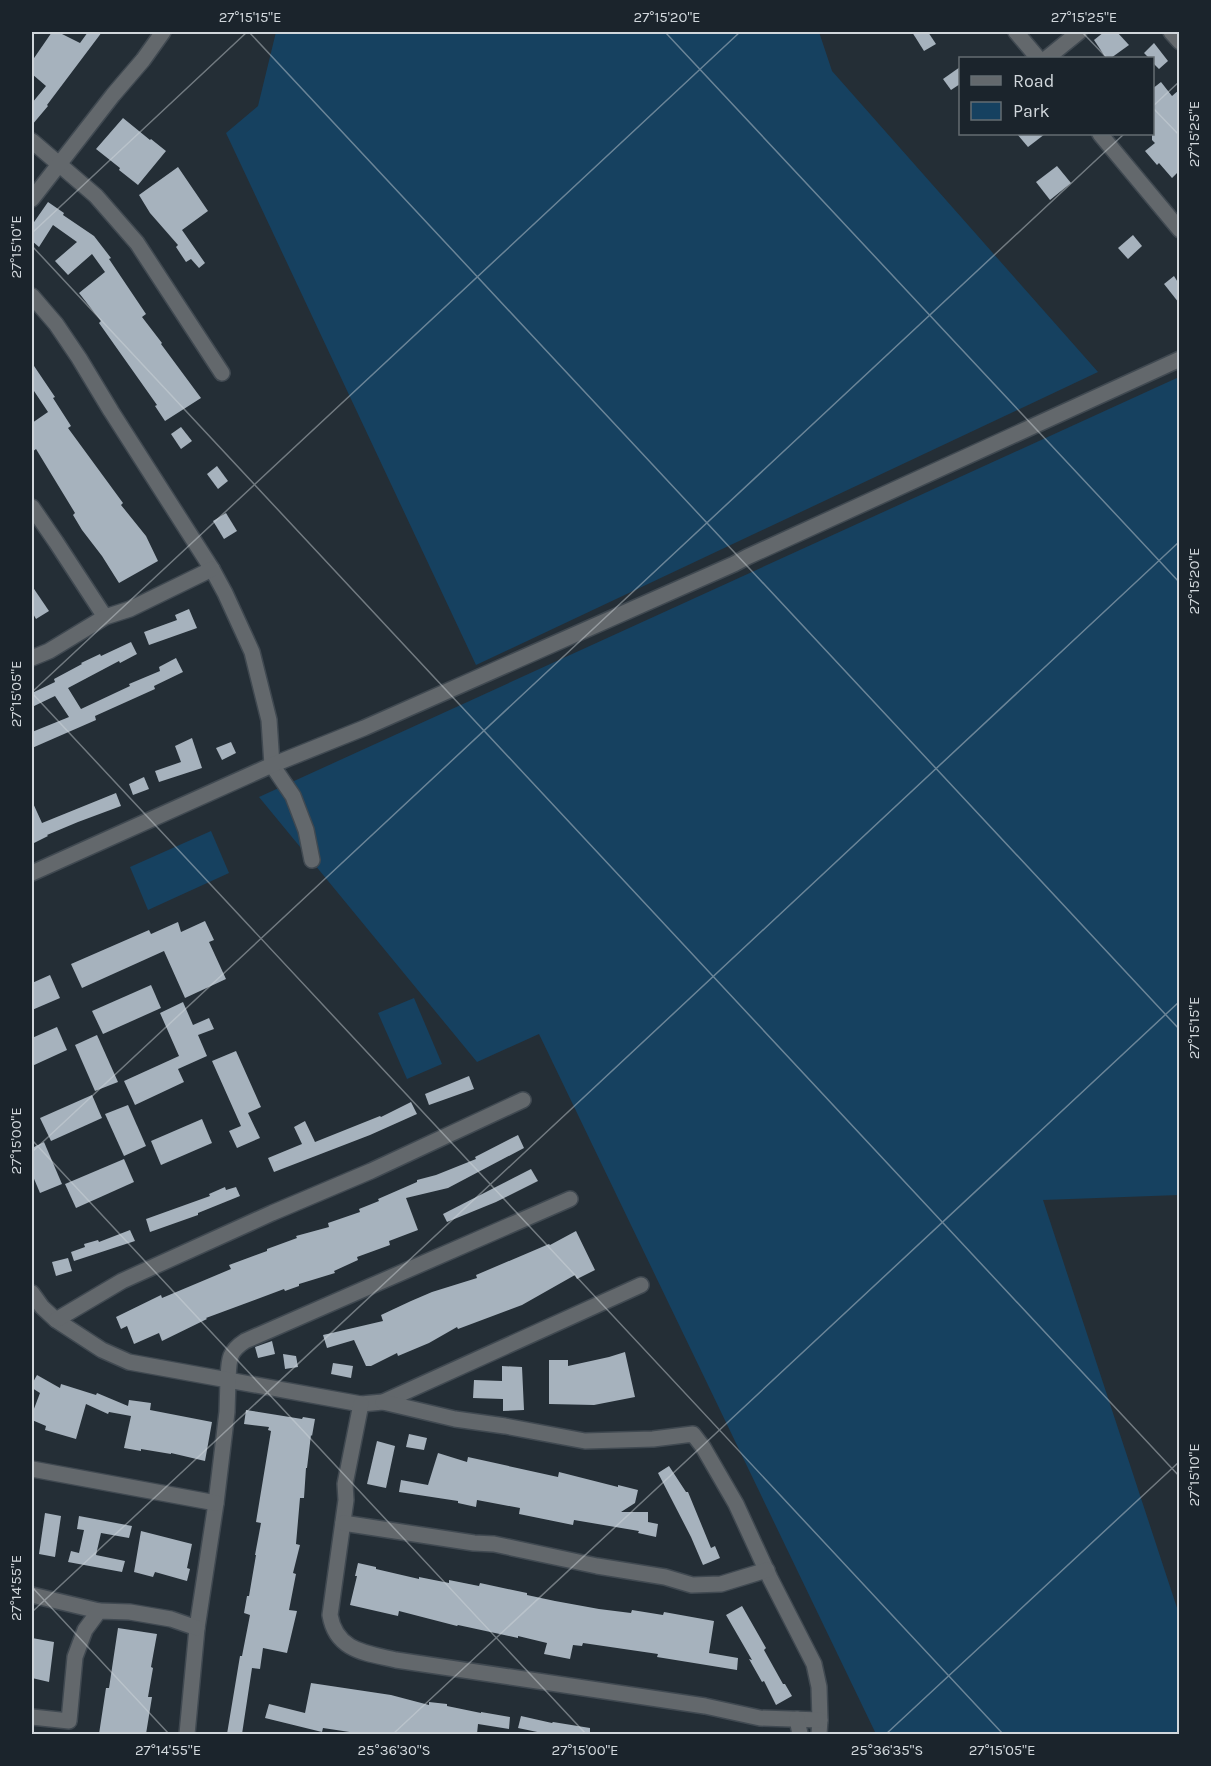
<svg xmlns="http://www.w3.org/2000/svg" width="1211" height="1766" viewBox="0 0 1211 1766" font-family="Karla,sans-serif">
	<style>
		.green { fill: #164160 }
		.building { fill: #a6b2bd }
		.lines { fill: none; stroke-linecap: round; stroke-linejoin: round }
		.minor-casing { stroke: #404951; stroke-width: 18 }
		.minor { stroke: #63686c; stroke-width: 15 }
		.ticks { fill: none; stroke: #d1d7dc; stroke-width: 1.5; stroke-opacity: 0.45 }
		.neatline { fill: none; stroke: #d1d7dc; stroke-width: 2 }
		.ticks-label { font-size: 15px; text-anchor: middle; fill: #d1d7dc }
	</style>
	<rect width="100%" height="100%" fill="#242e36"/>
	<!-- green -->
	<g class="green">
		<polygon points="276,32 819,32 832,71 1098,372 476,665 226,133 258,106"/>
		<polygon points="1179,377 1179,1195 1043,1200 1179,1614 1179,1734 876,1734 539,1034 477,1062 259,797"/>
		<polygon points="211,831 229,873 148,910 130,867"/>
		<polygon points="414,998 442,1064 407,1079 378,1013"/>
	</g>
	<!-- building -->
	<g class="building">
		<polygon points="52,32 58,32 80,43 88,32 102,32 47,105 48,106 32,125 32,103 46,86 32,74 32,61"/>
		<polygon points="912,32 928,32 936,44 924,51"/>
		<polygon points="1104,32 1117,32 1129,45 1111,58 1106,58 1094,40"/>
		<polygon points="1154,43 1168,61 1159,69 1152,62 1152,58 1149,58 1144,53"/>
		<polygon points="960,67 960,84 951,90 943,79"/>
		<polygon points="1161,82 1172,96 1179,90 1179,171 1172,178 1159,163 1157,165 1145,151 1155,143 1152,140 1152,89"/>
		<polygon points="123,118 150,140 151,139 166,151 138,185 119,170 120,168 96,149"/>
		<polygon points="1017,134 1045,134 1028,147"/>
		<polygon points="1057,166 1071,183 1050,200 1036,182"/>
		<polygon points="178,167 208,211 182,230 205,263 199,268 191,259 186,262 176,247 178,245 150,213 139,195"/>
		<polygon points="48,202 64,213 63,215 94,236 111,258 109,259 146,314 142,317 162,343 161,344 201,398 165,421 155,406 157,405 99,323 101,321 79,293 105,272 92,254 68,275 55,261 77,242 53,225 39,247 32,241 32,225"/>
		<polygon points="1133,235 1142,246 1128,259 1118,248"/>
		<polygon points="1174,276 1179,284 1179,303 1164,284"/>
		<polygon points="32,363 55,397 53,398 71,426 68,428 123,503 121,505 146,536 158,561 119,583 102,556 82,530 73,515 75,513 36,449 32,452 32,423 48,412 32,388"/>
		<polygon points="181,427 192,441 181,449 171,434"/>
		<polygon points="217,466 228,481 218,489 207,474"/>
		<polygon points="226,513 237,531 224,539 213,521"/>
		<polygon points="32,586 49,611 36,619 32,612"/>
		<polygon points="189,609 197,628 149,645 144,632 177,620 175,615"/>
		<polygon points="131,642 137,654 120,663 119,661 68,688 81,709 130,686 129,684 160,671 159,667 176,658 183,672 154,686 155,689 95,716 96,720 32,748 32,732 69,717 55,696 32,707 32,693 55,682 54,679 82,664 81,663 100,654 101,656"/>
		<polygon points="192,738 202,768 159,782 155,771 181,762 175,746"/>
		<polygon points="231,742 236,753 222,760 216,748"/>
		<polygon points="144,777 149,789 133,795 129,784"/>
		<polygon points="116,793 121,806 78,822 47,835 48,836 32,844 32,801 42,823"/>
		<polygon points="205,921 214,940 209,942 226,979 185,998 164,951 82,988 71,964 149,930 151,934 178,922 181,932"/>
		<polygon points="50,975 60,998 32,1010 32,983"/>
		<polygon points="151,985 161,1008 103,1034 92,1011"/>
		<polygon points="183,1002 193,1025 209,1018 214,1029 198,1035 207,1056 178,1069 184,1082 135,1105 124,1081 179,1056 160,1013"/>
		<polygon points="57,1027 67,1050 32,1066 32,1038"/>
		<polygon points="97,1035 118,1082 95,1091 75,1045"/>
		<polygon points="236,1051 261,1107 248,1113 260,1138 237,1148 229,1131 241,1126 212,1061"/>
		<polygon points="469,1076 474,1089 429,1105 425,1094"/>
		<polygon points="92,1095 102,1118 51,1141 40,1118"/>
		<polygon points="411,1102 417,1114 370,1135 274,1172 268,1158 302,1144 294,1127 305,1121 315,1142 380,1116 381,1117"/>
		<polygon points="128,1105 146,1146 124,1156 105,1114"/>
		<polygon points="202,1119 212,1143 161,1165 151,1141"/>
		<polygon points="518,1135 524,1148 448,1188 406,1198 418,1230 389,1241 390,1245 357,1257 358,1260 334,1271 335,1273 299,1284 299,1286 285,1291 284,1289 206,1318 207,1319 162,1341 159,1333 134,1344 127,1326 121,1329 116,1317 161,1295 162,1298 231,1269 229,1265 267,1251 267,1249 297,1238 296,1236 329,1227 328,1223 360,1212 359,1209 379,1201 378,1199 417,1182 417,1180 436,1175 476,1159 475,1157"/>
		<polygon points="44,1142 62,1184 40,1193 32,1174 32,1148"/>
		<polygon points="124,1159 134,1182 76,1208 65,1184"/>
		<polygon points="531,1169 538,1181 496,1202 447,1222 443,1214"/>
		<polygon points="225,1187 226,1190 236,1187 240,1196 198,1213 198,1215 150,1232 146,1219 210,1196 209,1194"/>
		<polygon points="130,1230 135,1241 74,1261 71,1252 85,1247 84,1244 98,1240 99,1242"/>
		<polygon points="576,1231 595,1270 577,1279 575,1275 522,1305 458,1329 457,1327 429,1343 398,1356 397,1353 371,1366 366,1366 354,1340 327,1348 323,1335 383,1321 381,1315 411,1301 432,1292 477,1278 476,1275 549,1244 550,1245"/>
		<polygon points="68,1258 72,1271 56,1276 52,1262"/>
		<polygon points="272,1341 275,1354 258,1358 255,1347"/>
		<polygon points="625,1352 635,1397 594,1405 549,1404 549,1360 568,1360 568,1366 609,1357"/>
		<polygon points="283,1354 296,1356 298,1367 285,1369"/>
		<polygon points="333,1363 353,1366 351,1378 331,1374"/>
		<polygon points="502,1366 522,1367 524,1410 503,1411 503,1399 473,1398 474,1380 502,1381"/>
		<polygon points="37,1375 60,1388 61,1384 96,1395 97,1393 128,1406 129,1400 151,1403 150,1410 212,1422 205,1461 171,1453 171,1454 141,1449 141,1451 124,1448 131,1416 109,1412 108,1414 86,1404 76,1439 45,1430 46,1426 32,1420 32,1414 40,1393 32,1388 32,1384"/>
		<polygon points="246,1410 302,1419 303,1417 315,1419 312,1436 311,1435 307,1468 306,1468 304,1498 300,1498 296,1544 300,1545 293,1573 296,1574 289,1610 297,1611 287,1653 263,1648 260,1669 252,1668 242,1734 227,1734 240,1656 242,1656 250,1615 244,1613 247,1596 249,1596 256,1555 255,1555 261,1523 256,1522 271,1431 268,1430 269,1427 244,1424"/>
		<polygon points="409,1434 427,1438 424,1450 406,1447"/>
		<polygon points="377,1441 395,1446 386,1488 367,1484"/>
		<polygon points="438,1453 467,1462 468,1457 558,1477 559,1472 618,1487 618,1485 638,1490 635,1503 621,1512 648,1512 648,1522 658,1524 656,1537 638,1533 639,1531 574,1520 573,1525 519,1514 520,1508 477,1500 476,1507 458,1503 458,1501 399,1492 401,1480 428,1485"/>
		<polygon points="669,1466 686,1492 688,1492 711,1548 715,1546 720,1558 703,1565 691,1537 658,1473"/>
		<polygon points="45,1513 61,1516 55,1557 39,1554"/>
		<polygon points="79,1516 132,1526 129,1538 101,1533 96,1555 125,1561 122,1572 68,1562 71,1551 79,1553 84,1530 77,1529"/>
		<polygon points="141,1531 192,1544 187,1568 190,1569 187,1581 155,1572 153,1577 134,1572"/>
		<polygon points="358,1563 376,1567 376,1569 419,1579 419,1577 449,1583 449,1580 479,1586 480,1583 527,1593 527,1595 555,1601 599,1609 631,1613 632,1610 663,1615 664,1612 714,1621 709,1653 738,1658 737,1670 657,1657 658,1654 583,1643 582,1646 573,1645 570,1659 544,1654 547,1643 518,1636 518,1638 458,1625 457,1626 399,1611 398,1616 350,1605 357,1576 355,1576"/>
		<polygon points="742,1606 766,1648 764,1650 783,1684 785,1684 792,1696 776,1705 764,1681 762,1682 749,1659 752,1660 726,1615"/>
		<polygon points="118,1628 157,1634 151,1667 153,1668 148,1697 152,1697 146,1734 99,1734 106,1688 109,1688"/>
		<polygon points="32,1638 54,1642 49,1682 32,1678"/>
		<polygon points="311,1683 391,1695 429,1705 429,1702 447,1704 447,1706 481,1713 481,1712 510,1717 509,1729 478,1724 477,1734 363,1734 323,1728 322,1732 265,1718 269,1704 305,1713"/>
		<polygon points="521,1716 552,1723 553,1722 590,1728 590,1734 547,1734 518,1728"/>
	</g>
	<g class="lines">
		<defs>
			<g id="minor">
				<polyline points="1016,32 1038,58"/>
				<polyline points="1171,32 1180,42"/>
				<polyline points="1047,58 1079,32"/>
				<polyline points="1100,134 1180,230"/>
				<polyline points="32,141 96,196 137,243 222,373"/>
				<polyline points="32,199 113,95 143,60 163,32"/>
				<polyline points="32,296 56,324 79,358 111,411 212,569 225,593 252,652 269,720 272,765 293,796 306,830 312,860"/>
				<polyline points="32,507 56,542 105,617"/>
				<polyline points="32,658 49,651 105,617 130,609 212,569"/>
				<polyline points="32,873 272,765 364,728 734,564 747,557 1180,359"/>
				<path d="M570,1199L245,1341C228,1352 229,1360 228,1380L361,1404L383,1402L641,1285"/>
				<polyline points="32,1293 42,1307 56,1320 102,1350 129,1362 228,1380 227,1412 216,1503 197,1628 187,1734"/>
				<polyline points="56,1320 122,1281 272,1213 371,1171 523,1100"/>
				<polyline points="383,1402 455,1419 505,1426 585,1441 653,1439 693,1434 703,1447 736,1504 770,1578 814,1664 819,1687 820,1720 819,1734"/>
				<path d="M361,1404L345,1484L346,1500L330,1615C336,1651 366,1653 396,1660L705,1706L760,1718L820,1720"/>
				<polyline points="32,1469 216,1503"/>
				<polyline points="343,1523 474,1543 494,1544 597,1566 665,1577 692,1585 721,1584 767,1570"/>
				<polyline points="32,1595 99,1611"/>
				<polyline points="32,1717 69,1721 75,1657 85,1630 99,1611 130,1612 171,1619 197,1628"/>
				<polyline points="797,1719 800,1734"/>
			</g>
		</defs>
		<!-- minor casing -->
		<use href="#minor" class="minor-casing"/>
		<!-- minor -->
		<use href="#minor" class="minor"/>
	</g>
	<!-- ticks -->
	<path class="ticks" d="M249,32L1180,1030M665,32L1180,583M1082,32L1107,58M1152,107L1180,136M1152,107L1180,81M32,233L247,32M32,246L1180,1477M32,692L740,32M32,693L1003,1734M32,1140L586,1734M32,1152L1124,134M32,1587L169,1734M32,1612L1180,541M393,1734L1180,1001M886,1734L1180,1461"/>
	<!-- border -->
	<rect width="1211" height="1766" fill="none" stroke="#1b242c" stroke-width="66"/>
	<!-- legend -->
	<rect x="959" y="57" width="195" height="78" fill="#1b242c" stroke="#646c72" stroke-width="1.5"/>
	<rect x="971" y="76" width="30" height="9" fill="#63686c" stroke="#646c72" stroke-width="1.5"/>
	<text x="1013" y="87" font-size="18" fill="#d1d7dc">Road</text>
	<rect x="971" y="102" width="30" height="18" fill="#164160" stroke="#646c72" stroke-width="1.5"/>
	<text x="1013" y="117" font-size="18" fill="#d1d7dc">Park</text>
	<rect x="33" y="33" width="1145" height="1700" class="neatline"/>
	<g class="ticks-label">
		<text x="250" y="22">27°15'15"E</text>
		<text x="667" y="22">27°15'20"E</text>
		<text x="1084" y="22">27°15'25"E</text>
		<text transform="translate(1194 134) rotate(-90)" y="5">27°15'25"E</text>
		<text transform="translate(16 247) rotate(-90)" y="5">27°15'10"E</text>
		<text transform="translate(1194 581) rotate(-90)" y="5">27°15'20"E</text>
		<text transform="translate(16 694) rotate(-90)" y="5">27°15'05"E</text>
		<text transform="translate(1194 1028) rotate(-90)" y="5">27°15'15"E</text>
		<text transform="translate(16 1141) rotate(-90)" y="5">27°15'00"E</text>
		<text transform="translate(1194 1475) rotate(-90)" y="5">27°15'10"E</text>
		<text transform="translate(16 1588) rotate(-90)" y="5">27°14'55"E</text>
		<text x="168" y="1755">27°14'55"E</text>
		<text x="394" y="1755">25°36'30"S</text>
		<text x="585" y="1755">27°15'00"E</text>
		<text x="887" y="1755">25°36'35"S</text>
		<text x="1002" y="1755">27°15'05"E</text>
	</g>
</svg>
